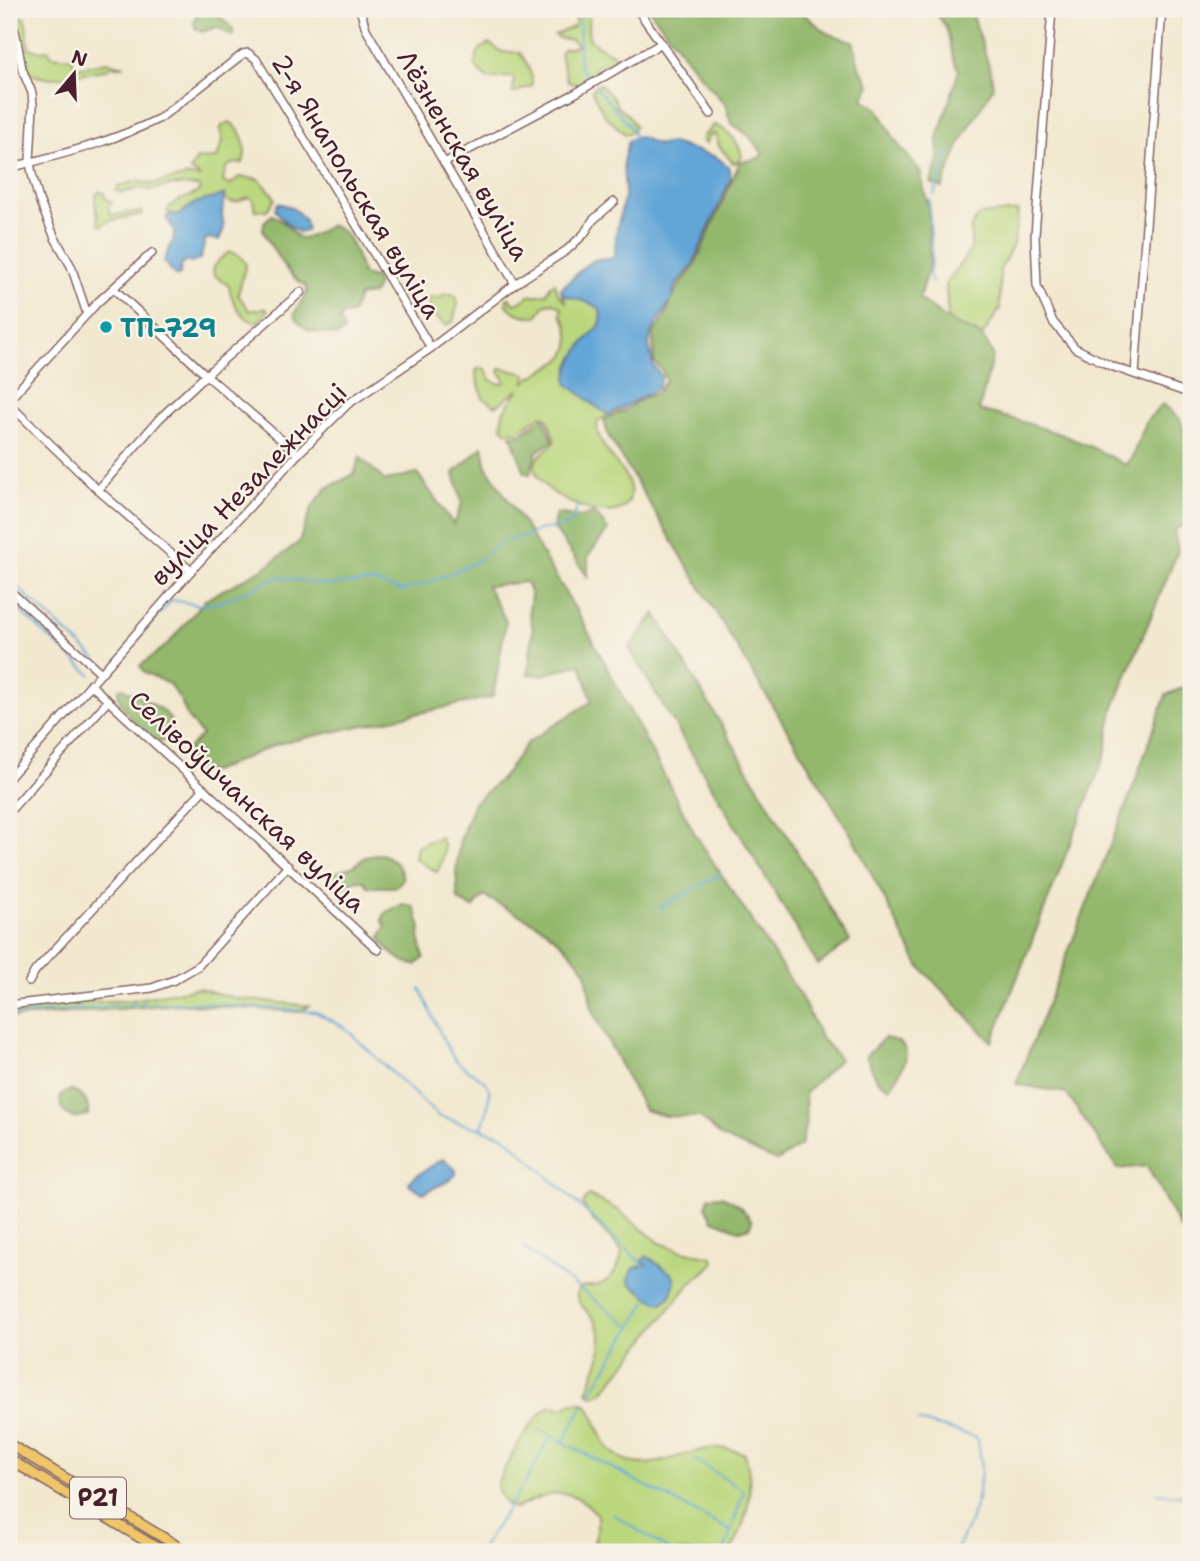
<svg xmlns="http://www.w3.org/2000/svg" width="1200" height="1561" viewBox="0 0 1200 1561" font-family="'Shantell Sans',sans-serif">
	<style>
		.green { fill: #bad77d; stroke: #827b54; stroke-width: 2; fill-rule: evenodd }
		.forest { fill: #93b86c; stroke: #6e6c4c; stroke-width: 2 }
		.water { fill: #62a5d7; stroke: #566281; stroke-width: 2 }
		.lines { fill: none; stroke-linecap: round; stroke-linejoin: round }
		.stream { stroke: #62a5d7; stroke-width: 2 }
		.minor-casing { stroke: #856564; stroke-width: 10 }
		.major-casing { stroke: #856564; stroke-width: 12 }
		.minor { stroke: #fff; stroke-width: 7 }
		.major { stroke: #eec569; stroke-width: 9 }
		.culture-dot { fill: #0f9aa8; stroke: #f7f3e8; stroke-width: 2.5 }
		.labels { text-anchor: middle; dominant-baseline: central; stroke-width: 5; stroke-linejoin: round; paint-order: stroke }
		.shield { fill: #f7f3e8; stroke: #7e5f64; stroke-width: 2 }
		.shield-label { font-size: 24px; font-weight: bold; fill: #4a1f2b }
		.street-label { font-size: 26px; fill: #4a1f2b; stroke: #f7f3e8 }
		.culture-label { font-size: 26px; font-weight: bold; fill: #0d838f; stroke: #f7f3e8; text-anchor: start }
	</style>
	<rect width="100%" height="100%" fill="#f7f3e8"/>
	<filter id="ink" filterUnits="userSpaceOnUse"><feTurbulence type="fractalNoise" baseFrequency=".0143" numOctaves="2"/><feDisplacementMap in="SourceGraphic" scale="14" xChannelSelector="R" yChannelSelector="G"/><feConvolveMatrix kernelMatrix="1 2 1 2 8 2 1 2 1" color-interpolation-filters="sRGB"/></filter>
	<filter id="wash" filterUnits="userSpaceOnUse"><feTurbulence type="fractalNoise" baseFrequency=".00686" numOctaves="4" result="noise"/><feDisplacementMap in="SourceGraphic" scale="28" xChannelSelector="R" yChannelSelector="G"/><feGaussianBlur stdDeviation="1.57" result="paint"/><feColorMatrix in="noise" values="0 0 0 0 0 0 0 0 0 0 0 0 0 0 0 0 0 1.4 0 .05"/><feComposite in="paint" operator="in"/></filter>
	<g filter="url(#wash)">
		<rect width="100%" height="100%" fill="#f2e8cf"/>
		<!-- green -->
		<g class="green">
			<path d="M574,9H590C585,44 587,39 616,56L610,62L596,67C590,80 582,88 568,82L560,54L563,49L578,46L572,40L558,38L555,35L575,26L576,12Z"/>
			<path d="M20,17L25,18L29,48L37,51L48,50L52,56L71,58L72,54L74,66L77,68L107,62L125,66H111L106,70C89,70 37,89 27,68C21,55 21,34 18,19Z"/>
			<path d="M490,44L502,52H519C527,61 533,75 532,86L513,93L514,79L511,77C492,76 488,86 475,65C477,53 478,48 490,44Z"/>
			<polygon points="600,84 614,99 617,107 628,115 635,126 632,132 625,134 604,115 592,91 595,86"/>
			<path d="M230,122C243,130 248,149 243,163C227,163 225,166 223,182L230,185L239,177L259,179L272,193L275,199L267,210H255L253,200L249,197C240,199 235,206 227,200L225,194L187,208L179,215L167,212C174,196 189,201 200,190L198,186L174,185L150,190L140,188L122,193L116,191L118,187L135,181L152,184L188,176L201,177L190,170L197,159L217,158L223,140L220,130L223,125Z"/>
			<path d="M714,125C728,129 739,142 742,156L738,162L733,163L719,146L715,134L709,136L707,143L703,142V137Z"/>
			<polygon points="100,192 104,193 105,198 112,203 108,207 111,215 142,211 143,214 109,221 102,226 99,224 95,201 97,193"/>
			<polygon points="1018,211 1014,242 1000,270 1000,309 982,336 948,320 946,284 971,249 971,227 979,215"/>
			<path d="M229,252L239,255L246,264L238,295L250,311L265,308L268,311L256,323C241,318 231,301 229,286L214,275L213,269L219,260Z"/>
			<path d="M555,283L558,294L567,303L562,294C576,300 588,300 600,309L601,321L599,326L583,344L568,367L591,403L609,415L598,421C590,449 643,476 628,502C612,530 531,492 535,465C537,453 549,450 555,441L548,419L542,415L519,431L507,432L502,427L503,412L519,389L496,406L483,398L476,374L477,369L484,368L488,373L490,380L501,384L505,382V379L499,372L501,368L526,374L527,376L524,383C541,366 574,365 569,335C567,325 567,323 561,315L562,308L554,303L546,304L537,316C526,317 512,314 506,303L507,298H510L511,302L517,304L529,296L546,294L551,285Z"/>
			<polygon points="445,294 452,294 456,297 458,303 453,322 446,325 433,315 427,301 430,297 439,298"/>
			<path d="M440,837C448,850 443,859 437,872L415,859L417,846Z"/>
			<polygon points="198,988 235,998 309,1006 301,1012 179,1004 9,1018 9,1012 61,1003 132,1000"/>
			<path d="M589,1195L618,1210L660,1243L682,1251L713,1257L714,1263L688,1286L602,1393L593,1396L587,1392L600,1357L601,1336L596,1322L579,1302L576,1294L581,1287C587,1285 593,1287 599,1285C613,1279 620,1266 622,1252C611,1235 591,1225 583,1204ZM650,1258L665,1269L647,1297L640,1289L629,1282V1278L640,1266H646Z"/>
			<path d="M572,1403H585C599,1419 598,1441 615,1454C654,1485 697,1431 745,1454C755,1487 748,1523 730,1552H592L597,1531V1515C571,1482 547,1493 515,1509C503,1504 499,1496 497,1484C508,1461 529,1419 550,1406L563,1408Z"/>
		</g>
		<!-- forest -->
		<g class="forest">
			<path d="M198,9H215C219,20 230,22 234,32L232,36L217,27L202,32L196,29L194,24Z"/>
			<path d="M649,9H797L829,34L853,41L859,66L870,85L863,99L878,109L896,142L920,171L929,211L930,262L919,299L948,320L982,336L993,354L979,410C1030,423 1079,437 1125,465L1132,457L1147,420L1163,404L1180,419L1187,440L1191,443V521L1174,530L1178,551L1113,709L1105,755L992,1042L919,966L853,838L608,435L604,420L625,410L641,399L657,393L666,380L662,370L654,362L653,333L662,322L676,290L694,267L740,162L760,158L762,152L749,136L731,123L725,104L700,76Z"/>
			<polygon points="932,9 971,9 991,72 993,87 961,141 942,188 931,183 938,161 938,137 959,70 954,60 946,27"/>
			<path d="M272,215C305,232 286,252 331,225C352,230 356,257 363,275L375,278L378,284L373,294L359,296L352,314L342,315L340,320L344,331L338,336C319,332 302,334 294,314L307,292L306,286C287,277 273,250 263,231L264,222Z"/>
			<polygon points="544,417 553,441 537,451 530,474 525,473 511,435 521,434"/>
			<polygon points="483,446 487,468 526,527 582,620 695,834 800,995 821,1038 840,1059 805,1093 806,1122 801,1145 777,1161 722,1137 700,1117 665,1116 644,1110 592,1010 586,972 570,951 544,928 484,896 473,908 458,900 456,872 460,840 473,804 503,777 527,743 592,701 581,664 543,675 528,674 533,630 529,611 531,595 526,582 487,586 506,621 493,697 277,744 212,772 200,771 188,764 183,753 202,735 188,718 181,701 169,684 144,672 140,666 168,644 206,599 263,569 299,542 312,507 327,488 354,474 360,457 385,481 417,473 454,525 462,503 454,473"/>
			<polygon points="556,513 579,517 595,513 608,530 588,556 588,577 553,527"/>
			<polygon points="655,613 850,941 818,965 629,648"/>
			<polygon points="1191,684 1191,1239 1180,1228 1147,1166 1118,1169 1066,1093 1016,1084 1132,790 1166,695"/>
			<path d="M123,688C136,696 154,703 165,713C178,724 170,748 154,740C142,734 114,701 119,689Z"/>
			<path d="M381,854C395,859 400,866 403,879L396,887H369L364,881L356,880C348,887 341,892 332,885L330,875L354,866L365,857Z"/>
			<path d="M403,904L414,907L421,927L419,937L424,958L416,965C401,963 386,950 380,937L386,927L382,920L386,912Z"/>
			<path d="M884,1038C920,1042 904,1068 890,1088L877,1080L866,1056Z"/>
			<path d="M70,1090C83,1095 89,1100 88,1115L73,1118C62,1112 59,1108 61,1095Z"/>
			<path d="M721,1196C735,1201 743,1208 752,1221L749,1228L741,1231L713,1220L706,1207L709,1197Z"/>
		</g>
		<!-- water -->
		<g class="water">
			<path d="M635,137L644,138L650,142L660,145L672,143L716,157L728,166L731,178L692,266L674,288L673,297L651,333L649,345L653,365L662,377L657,389L609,415C593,407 583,394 568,385C563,371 581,345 591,335C595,330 601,327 601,321C602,317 600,313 600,309C588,300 576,300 562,294L561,288C579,276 585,255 610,259L615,255L616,234L625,193L623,162L628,141Z"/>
			<path d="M224,195L222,215L224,228L219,240L206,238L200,259L192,263L186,261L181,266L180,275L176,276L164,261C170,241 182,238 166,218L170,214L179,215L195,203Z"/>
			<path d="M278,203C292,206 306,215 307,230L300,233C290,227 281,219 275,209Z"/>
			<polygon points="443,1159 456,1170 456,1174 449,1181 423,1193 409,1184 410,1180"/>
			<path d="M646,1256L672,1274L675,1281L670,1297L663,1303C648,1301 642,1290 629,1283V1278L634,1268L647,1265L642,1261Z"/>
		</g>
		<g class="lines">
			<!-- stream -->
			<g class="stream">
				<polyline points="580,9 579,66 587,77"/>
				<polyline points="596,87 629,125 635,137"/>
				<polyline points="934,195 950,151"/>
				<polyline points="929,199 932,261 929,273 932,283"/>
				<polyline points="9,580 96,659"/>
				<polyline points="161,592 163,594"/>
				<polyline points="171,600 200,605 218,603 279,577 327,585 374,582 402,591 432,581 476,562 504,540 525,537 539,530 561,527 572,522 578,505"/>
				<polyline points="9,601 91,675"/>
				<polyline points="101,681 171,601"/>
				<polyline points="83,701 88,696"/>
				<polyline points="659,908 721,874"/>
				<path d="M420,988C431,1011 440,1037 454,1058C462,1069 484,1077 488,1086C492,1094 485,1121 481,1129"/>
				<polyline points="9,1016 147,1003 203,1003 316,1012 345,1028 438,1116 504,1136 646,1267"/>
				<polyline points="523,1247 629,1325"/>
				<polyline points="590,1394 650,1297"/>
				<polyline points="584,1405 563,1442 731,1531 724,1552"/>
				<path d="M918,1421L976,1437C989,1474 974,1520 955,1552"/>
				<polyline points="540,1429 562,1442"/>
				<polyline points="694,1459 744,1491 731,1530"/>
				<polyline points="1157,1493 1191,1496"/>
				<polyline points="613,1514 672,1552"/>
				<polyline points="479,1552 525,1483 551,1435"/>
				<polyline points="821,1552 832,1544 881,1552"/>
			</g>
		</g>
	</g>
	<g filter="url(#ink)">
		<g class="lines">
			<defs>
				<g id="minor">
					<polyline points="360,9 366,29 515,284"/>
					<polyline points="1052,9 1035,235 1037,286 1053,322 1075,348 1111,366 1191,394"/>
					<polyline points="640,13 711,114"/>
					<polyline points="9,17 16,35 22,69 32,93 33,105 30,162 32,174 39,200 55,238 71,266 87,314"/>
					<polyline points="444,163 576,93 662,43"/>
					<path d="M9,168C59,155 113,142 160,118L243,54L248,53L256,59L431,348"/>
					<polyline points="114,289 206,375 298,454"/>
					<polyline points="1135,374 1162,9"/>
					<polyline points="9,400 98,302 152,253"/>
					<polyline points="9,404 98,490 191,571"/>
					<polyline points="98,490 159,419 206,375 301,292"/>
					<polyline points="9,590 100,672"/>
					<polyline points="90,684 378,950"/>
					<polyline points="9,778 191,571 298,454 348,404 431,348 515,284 567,250 584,234 593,220 614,202"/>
					<polyline points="9,812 108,701"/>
					<polyline points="29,982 35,971 204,789"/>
					<polyline points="9,1005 152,988 174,980 198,966 288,866"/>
				</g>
				<g id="major">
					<polyline points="9,1444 187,1552"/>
					<polyline points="9,1459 164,1552"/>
				</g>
			</defs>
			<!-- minor casing -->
			<use href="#minor" class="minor-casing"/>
			<!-- major casing -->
			<use href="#major" class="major-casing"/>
			<!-- minor -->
			<use href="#minor" class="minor"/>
			<!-- major -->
			<use href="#major" class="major"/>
		</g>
	</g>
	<!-- markers -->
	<circle class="culture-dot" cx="106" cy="327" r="7"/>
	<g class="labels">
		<!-- shield labels -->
		<rect class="shield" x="70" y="1477.5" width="56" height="41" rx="5"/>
		<g class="shield-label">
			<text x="98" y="1498">Р21</text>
		</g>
		<!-- street labels -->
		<g class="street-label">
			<text transform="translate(464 155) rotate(60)">Лёзненская вуліца</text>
			<text transform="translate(357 186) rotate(59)">2-я Янапольская вуліца</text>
			<text transform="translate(248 484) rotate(-46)">вуліца Незалежнасці</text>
			<text transform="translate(248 801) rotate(43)">Селівоўшчанская вуліца</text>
		</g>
		<!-- culture labels -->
		<g class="culture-label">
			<text x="120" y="327">ТП-729</text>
		</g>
	</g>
	<!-- margin -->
	<rect width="1200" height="1561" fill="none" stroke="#f7f3e8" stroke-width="35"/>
	<!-- north arrow -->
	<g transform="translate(74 74) rotate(19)" stroke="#f7f3e8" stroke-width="5" paint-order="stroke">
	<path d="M0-5L12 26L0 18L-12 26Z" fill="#4a1f2b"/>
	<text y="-10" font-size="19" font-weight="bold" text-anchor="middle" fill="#4a1f2b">N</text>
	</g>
</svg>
